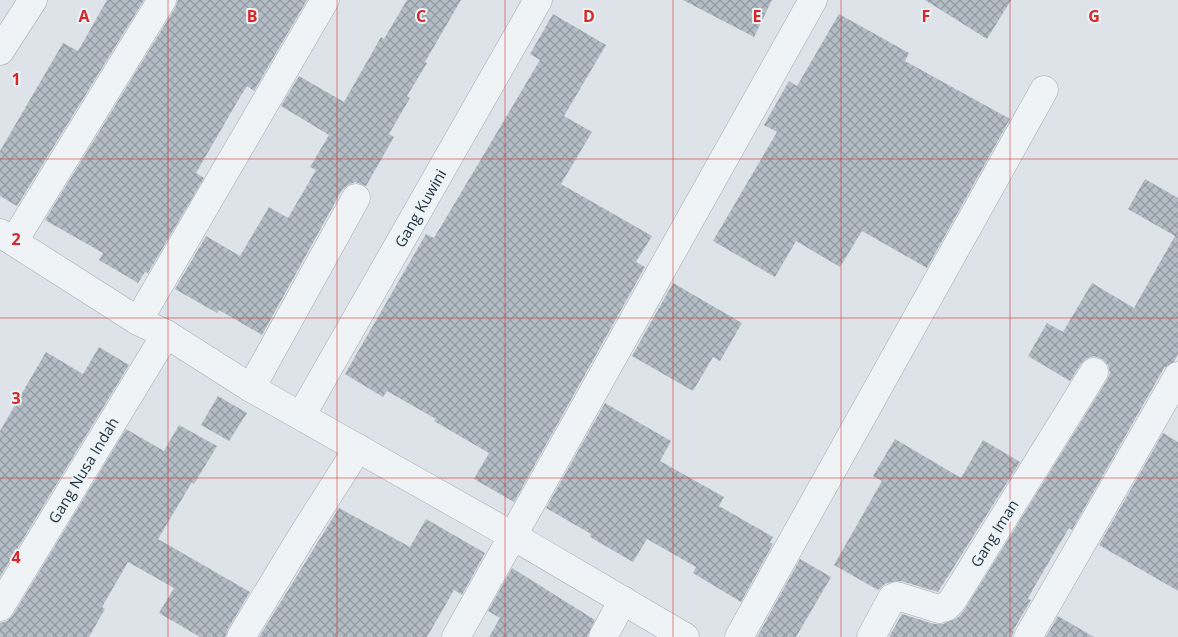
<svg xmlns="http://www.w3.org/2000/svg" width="1178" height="637" viewBox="0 0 1178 637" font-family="'Open Sans',sans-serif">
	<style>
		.building { fill: url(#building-cross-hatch) }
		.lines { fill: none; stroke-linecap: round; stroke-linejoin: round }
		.minor-casing { stroke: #a2abb2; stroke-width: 29 }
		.minor { stroke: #f0f3f6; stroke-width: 28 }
		.grid { fill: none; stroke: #d62828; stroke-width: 1; stroke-opacity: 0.55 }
		.labels { text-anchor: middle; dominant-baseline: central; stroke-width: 4; stroke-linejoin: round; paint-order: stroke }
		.street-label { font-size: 15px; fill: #253440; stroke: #ecf2f6 }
		.grid-label { font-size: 16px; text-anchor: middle; font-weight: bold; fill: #d62828; stroke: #ecf2f6; stroke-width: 4; stroke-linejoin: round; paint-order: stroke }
	</style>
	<defs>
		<pattern id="building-cross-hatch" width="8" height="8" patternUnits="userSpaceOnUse" patternTransform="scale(1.25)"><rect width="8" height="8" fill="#b4bdc5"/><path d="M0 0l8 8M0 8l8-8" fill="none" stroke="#929aa1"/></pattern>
	</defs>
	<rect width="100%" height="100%" fill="#dde3e8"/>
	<!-- building -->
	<g class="building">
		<polygon points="107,0 144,0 17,206 0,196 0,151 63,43 78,51"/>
		<polygon points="178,0 307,0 254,91 247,86 240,97 196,173 204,178 148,273 145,272 138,283 99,260 103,253 45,220 175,8"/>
		<polygon points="407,0 461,0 425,62 427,63 407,96 410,98 389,134 394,137 366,186 355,182 348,185 342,190 262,335 219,310 217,313 175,289 206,236 240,256 269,207 288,218 316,170 310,167 329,135 281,106 299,76 344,102 381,37 384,39"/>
		<polygon points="683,0 772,0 754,37"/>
		<polygon points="925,0 1011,0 987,39"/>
		<polygon points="553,14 606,45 564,116 592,132 561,184 652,236 636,262 645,267 514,502 474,479 489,453 434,421 436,419 387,391 383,397 345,374 426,234 434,238 540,60 530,54"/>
		<polygon points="839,14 909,53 905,61 1010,119 927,268 862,231 840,267 796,241 775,277 713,241 777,132 764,125 789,81 797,86"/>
		<polygon points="1145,179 1178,198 1178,354 1174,362 1164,368 1072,530 1069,528 1033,589 1028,599 1031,600 1014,629 1012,637 889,637 902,614 934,624 943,624 957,618 963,612 1107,380 1110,373 1108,365 1102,359 1094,356 1086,359 1081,364 1070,381 1028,356 1047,323 1063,332 1092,283 1134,308 1175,236 1128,209"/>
		<polygon points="673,283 742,323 720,361 713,357 693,391 632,356"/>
		<polygon points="99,347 129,365 0,577 0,431 46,352 83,374"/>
		<polygon points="218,396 247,413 229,441 201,425"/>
		<polygon points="605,403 671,441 660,461 724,497 719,506 773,537 770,542 773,544 741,602 693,573 696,567 647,539 633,562 590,537 591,534 546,508"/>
		<polygon points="179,425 217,446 194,484 192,482 158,539 250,592 228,629 225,637 200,637 159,613 174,588 128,562 102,607 105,609 89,637 0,637 0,623 7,621 13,615 126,429 164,451"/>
		<polygon points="1163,433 1178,442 1178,591 1099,545"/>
		<polygon points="895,439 961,478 983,440 1020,462 938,592 901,581 886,583 878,590 834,565 882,481 873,476"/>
		<polygon points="339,508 410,547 426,519 485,553 462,595 454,590 427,637 259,637"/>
		<polygon points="800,559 831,577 796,637 757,637"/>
		<polygon points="512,568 595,620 587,637 489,637 500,618 488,611"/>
		<polygon points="1058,616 1094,637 1046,637"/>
	</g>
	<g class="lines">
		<defs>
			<g id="minor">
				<polyline points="0,51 33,0"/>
				<polyline points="0,233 138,321 166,334 251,388 513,536 685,637"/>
				<polyline points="14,241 162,0"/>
				<polyline points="138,321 325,0"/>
				<polyline points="251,388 356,198"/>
				<polyline points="301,416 538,0"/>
				<polyline points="0,607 166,334"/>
				<polyline points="241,637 299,541 358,448"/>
				<polyline points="456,637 813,0"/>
				<polyline points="603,637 623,600"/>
				<polyline points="739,637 1044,90"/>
				<polyline points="871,637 892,598 897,596 939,609 946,607 952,601 1094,372"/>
				<polyline points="1028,637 1178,376"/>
			</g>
		</defs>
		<!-- minor casing -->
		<use href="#minor" class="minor-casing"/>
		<!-- minor -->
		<use href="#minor" class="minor"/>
	</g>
	<!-- grid -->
	<path class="grid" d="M168,0V637M337,0V637M505,0V637M673,0V637M841,0V637M1010,0V637M0,159H1178M0,318H1178M0,478H1178"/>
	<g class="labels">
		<!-- street labels -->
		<g class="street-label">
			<text transform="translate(420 208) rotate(-60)">Gang Kuwini</text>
			<text transform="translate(83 470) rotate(-59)">Gang Nusa Indah</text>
			<text transform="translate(994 533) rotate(-58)">Gang Iman</text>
		</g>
	</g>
	<g class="grid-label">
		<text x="84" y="22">A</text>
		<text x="252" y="22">B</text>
		<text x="421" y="22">C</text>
		<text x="589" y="22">D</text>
		<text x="757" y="22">E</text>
		<text x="926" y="22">F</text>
		<text x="1094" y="22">G</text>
		<text x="16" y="85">1</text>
		<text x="16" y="245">2</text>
		<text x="16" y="404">3</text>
		<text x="16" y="563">4</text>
	</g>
</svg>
